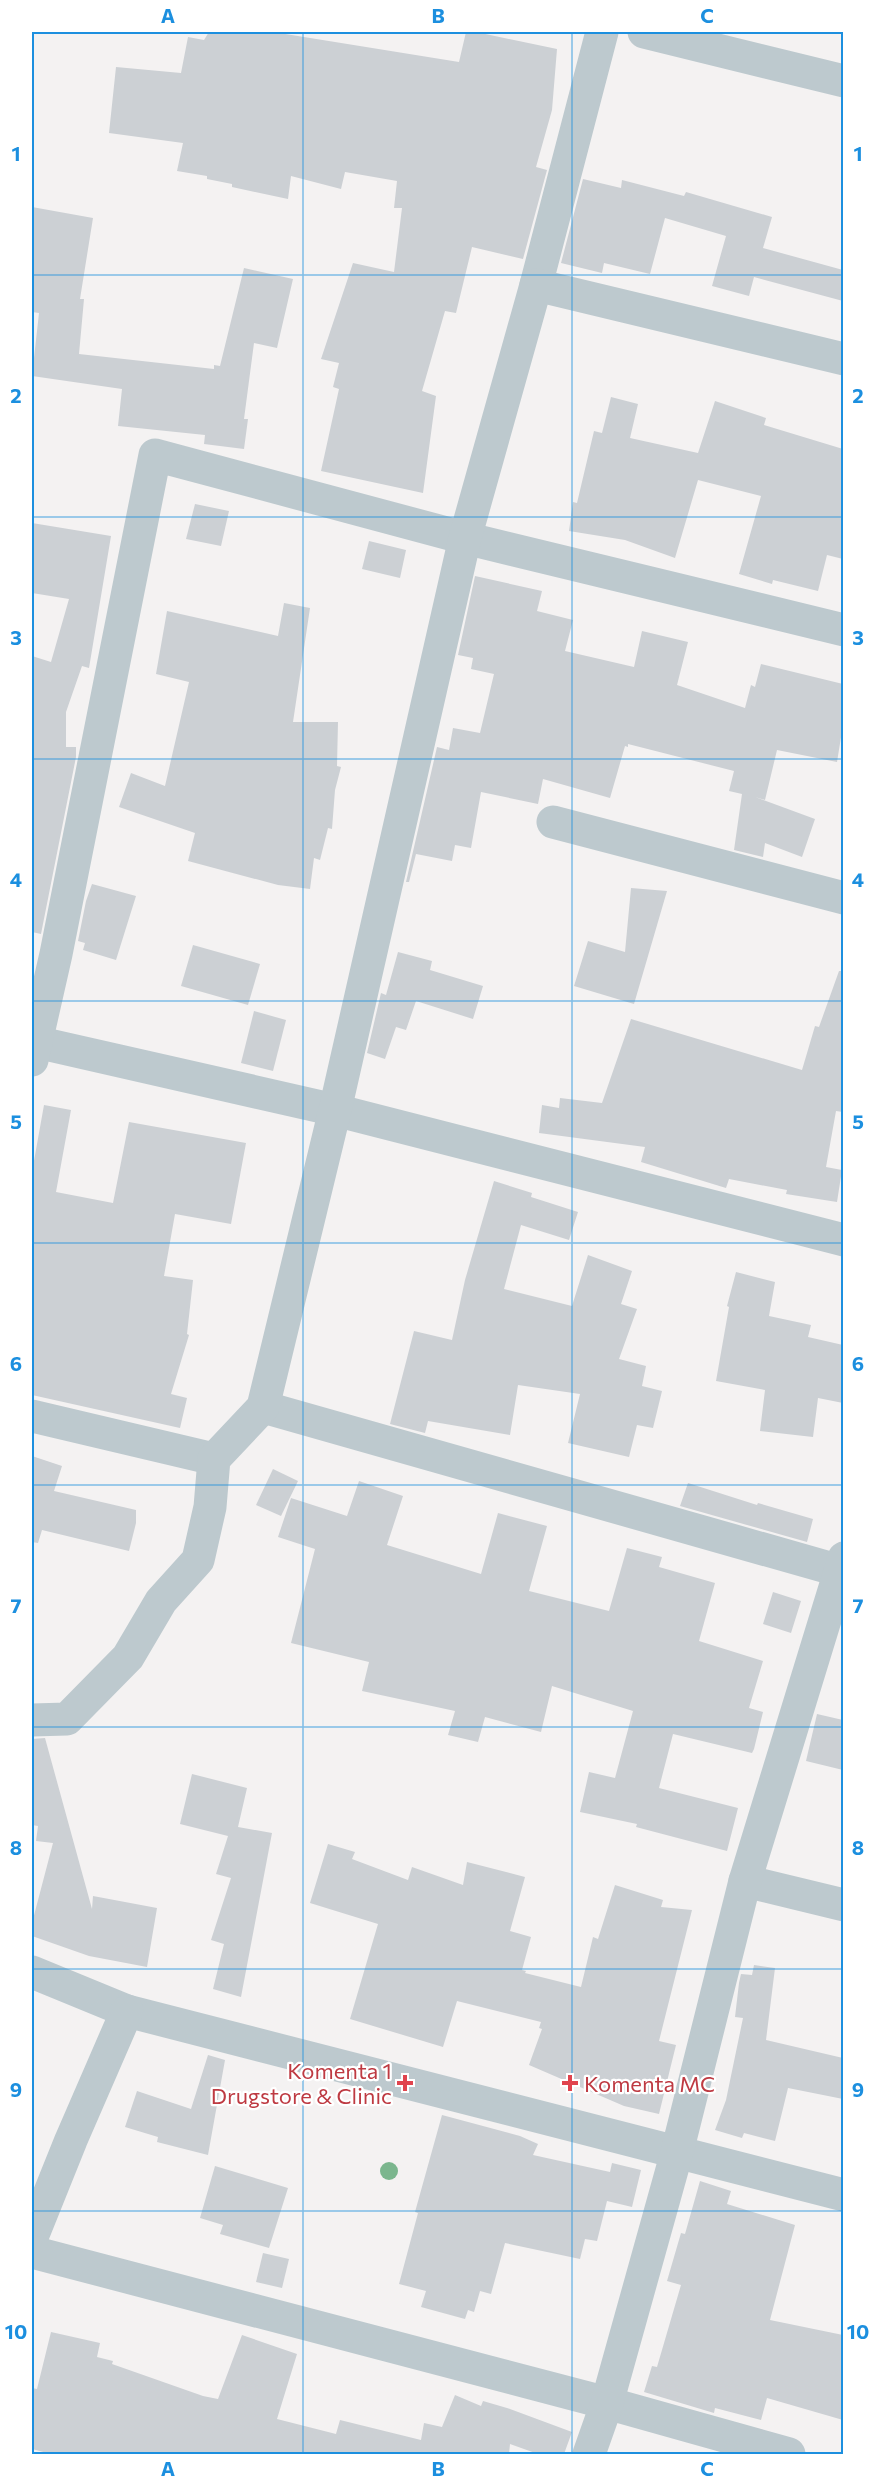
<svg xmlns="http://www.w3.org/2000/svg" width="875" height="2486" viewBox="0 0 875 2486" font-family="Commissioner,sans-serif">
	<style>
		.building { fill: #ccd0d4 }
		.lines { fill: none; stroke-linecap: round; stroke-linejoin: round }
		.minor { stroke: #bdc9ce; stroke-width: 33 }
		.tree { fill: #7bb68e }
		.grid { fill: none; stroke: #1c8fdf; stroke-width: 1.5; stroke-opacity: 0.55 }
		.health-dot { fill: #e0444e; stroke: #fff; stroke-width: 2 }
		.labels { text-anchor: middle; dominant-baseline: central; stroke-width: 4.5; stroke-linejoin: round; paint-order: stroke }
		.health-label { font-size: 22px; fill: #be3a42; stroke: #fff; text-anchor: end }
		.neatline { fill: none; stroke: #1c8fdf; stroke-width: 2 }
		.grid-label { font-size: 20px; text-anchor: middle; font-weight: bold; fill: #1c8fdf }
	</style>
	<rect width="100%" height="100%" fill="#f4f2f2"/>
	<!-- building -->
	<g class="building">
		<polygon points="209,32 273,32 459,62 466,32 476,32 557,49 552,110 536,167 547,170 523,259 472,247 456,313 445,311 422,391 436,396 423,493 321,471 339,389 333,387 339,363 321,359 353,263 394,272 402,208 394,208 397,181 345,172 341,189 291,176 288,199 232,187 232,184 207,179 207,176 177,171 183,143 109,133 116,67 181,73 188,37 204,40"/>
		<polygon points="583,179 621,188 622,180 684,196 686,192 772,217 763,248 843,270 843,301 754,277 749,296 712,286 726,236 665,218 650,274 604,263 602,273 561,263"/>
		<polygon points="32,207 93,218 80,299 84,299 79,354 214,369 214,365 220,366 244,268 293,279 277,348 254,343 244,419 248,419 244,449 204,444 205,435 118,426 122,389 32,376 39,313 32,312"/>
		<polygon points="611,397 638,404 630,438 698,453 715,401 766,418 764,425 843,449 843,559 827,555 818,591 773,580 772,584 739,574 761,496 698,480 675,558 625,540 569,531 573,502 577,503 594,431 602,433"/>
		<polygon points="195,504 229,511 221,546 186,539"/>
		<polygon points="32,523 111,536 89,668 82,666 66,712 66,747 76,747 76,757 41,934 32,932 32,656 51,662 69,599 32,593"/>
		<polygon points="369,541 406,550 400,578 362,569"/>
		<polygon points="475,576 542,591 537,611 573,620 565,651 634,667 642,631 688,642 677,685 745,708 751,685 755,687 761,664 843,684 843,725 837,762 777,750 765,800 755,797 815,819 802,857 765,843 763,857 734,850 742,794 729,791 734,771 628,744 628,747 625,746 610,798 543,779 538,804 481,792 471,848 455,845 452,861 416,854 409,882 406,882 437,747 449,750 453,728 480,733 494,674 471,669 473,658 458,655"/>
		<polygon points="284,603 310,608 293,722 338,722 337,766 341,767 335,790 332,829 328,828 320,860 314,858 310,889 278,885 188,861 195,833 119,807 131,773 165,786 189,682 156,674 167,611 278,636"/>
		<polygon points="92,884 136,896 116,960 83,950 85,943 78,941 86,901"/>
		<polygon points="631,888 667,891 634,1004 574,986 588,941 625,952"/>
		<polygon points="193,945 260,964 248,1005 181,986"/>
		<polygon points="398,952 432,961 430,970 483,986 473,1019 416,1001 406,1030 396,1027 385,1059 367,1053 381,993 386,995"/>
		<polygon points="839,971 843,971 843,1112 836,1111 826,1167 842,1170 837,1202 786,1194 787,1190 729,1179 726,1188 641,1162 645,1147 539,1133 542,1105 559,1108 560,1098 602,1103 631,1019 802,1070 815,1026 819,1027"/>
		<polygon points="254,1011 286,1020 273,1071 241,1063"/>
		<polygon points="44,1105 71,1110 56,1192 113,1203 129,1122 246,1143 231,1224 175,1214 164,1276 193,1280 187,1334 189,1335 171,1394 187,1398 180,1428 32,1395 32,1172"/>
		<polygon points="494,1181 532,1193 531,1197 578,1212 569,1240 521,1225 504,1289 572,1306 588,1255 632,1271 621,1304 637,1309 619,1359 646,1366 642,1386 662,1391 653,1428 637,1425 629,1457 568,1443 580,1394 518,1385 510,1435 428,1421 425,1433 390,1424 414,1331 452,1340 465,1280"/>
		<polygon points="736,1272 775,1282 769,1316 811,1325 808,1337 843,1345 843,1403 818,1398 813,1437 760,1431 765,1390 716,1381 729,1307 727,1306"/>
		<polygon points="32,1456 62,1466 54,1491 136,1510 136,1523 129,1551 42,1530 38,1543 32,1542"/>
		<polygon points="273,1469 298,1481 281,1516 256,1505"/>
		<polygon points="359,1481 403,1496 387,1545 481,1574 498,1513 547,1526 529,1591 609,1611 627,1548 662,1557 659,1567 715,1583 699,1641 763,1661 749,1708 763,1712 754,1749 752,1753 673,1734 659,1788 738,1808 727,1851 636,1827 637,1824 580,1812 589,1772 615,1778 633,1711 552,1686 541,1732 485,1717 478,1742 448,1735 455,1711 362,1691 369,1662 291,1643 315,1549 278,1537 291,1498 347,1516"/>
		<polygon points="688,1483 757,1505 758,1503 813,1519 807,1542 680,1506"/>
		<polygon points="773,1592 801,1601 791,1633 763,1624"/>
		<polygon points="817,1714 843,1720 843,1770 806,1761"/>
		<polygon points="45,1738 92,1909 93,1896 157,1908 147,1967 89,1956 32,1936 32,1923 53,1843 36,1841 38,1826 32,1825 32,1739"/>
		<polygon points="192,1774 247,1788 238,1827 272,1833 241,1997 213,1989 224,1944 211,1940 231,1878 216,1874 228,1836 180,1824"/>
		<polygon points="328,1844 355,1852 352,1859 408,1880 412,1867 463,1885 467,1862 525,1877 510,1931 531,1937 522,1970 526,1971 525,1973 581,1987 593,1937 598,1939 615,1885 663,1900 661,1907 692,1910 659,2041 676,2045 659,2114 624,2106 529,2065 542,2029 539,2028 541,2022 457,2001 443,2047 350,2019 378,1924 310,1903"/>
		<polygon points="754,1965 775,1968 766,2040 843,2058 843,2099 788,2088 775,2141 744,2133 742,2138 715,2130 726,2100 743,2018 735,2017 739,1983 741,1974 752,1975"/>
		<polygon points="208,2055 225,2060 208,2155 157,2142 158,2137 125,2127 137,2091 191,2109"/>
		<polygon points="442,2115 520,2136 538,2144 533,2155 610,2172 612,2163 641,2170 632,2207 607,2201 597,2241 585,2239 580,2259 505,2243 491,2294 480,2291 474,2312 468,2310 465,2319 421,2307 426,2291 399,2284 418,2213 415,2212"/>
		<polygon points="215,2166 288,2188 269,2248 220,2234 223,2225 200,2218"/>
		<polygon points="700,2181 731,2191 727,2204 795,2225 770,2320 843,2335 843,2420 767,2398 761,2420 715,2408 714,2413 644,2392 652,2366 657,2367 681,2285 667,2281 681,2233 685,2234"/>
		<polygon points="263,2253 289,2259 282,2288 256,2282"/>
		<polygon points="51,2332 100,2343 97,2357 113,2361 112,2364 203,2396 218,2399 242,2335 297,2354 277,2419 336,2434 340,2420 421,2440 424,2423 442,2427 455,2395 481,2406 483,2401 507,2408 572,2432 564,2454 538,2454 510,2444 509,2454 51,2454 32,2449 32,2388 37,2389"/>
	</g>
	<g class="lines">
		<!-- minor -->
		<g class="minor">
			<polyline points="644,32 844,81"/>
			<polyline points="536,285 602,32"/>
			<polyline points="553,822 844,898"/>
			<polyline points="36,1042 335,1110 844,1240"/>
			<polyline points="32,1060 56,954 155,455 465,538 844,630"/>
			<polyline points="263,1407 844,1572"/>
			<polyline points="32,1416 214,1459"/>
			<polyline points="32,1720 67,1719 128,1657 161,1601 198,1560 210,1507 214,1459 263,1407 335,1110 465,538 536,285 844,359"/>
			<polyline points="745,1881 844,1905"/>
			<polyline points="32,1972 127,2011 844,2195"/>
			<polyline points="32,2237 71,2140 127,2011"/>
			<polyline points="32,2252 607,2403 789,2454"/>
			<polyline points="589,2454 607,2403 677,2152 745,1881 844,1558"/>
		</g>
	</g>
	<!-- trees -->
	<circle class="tree" cx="389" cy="2171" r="9"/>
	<!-- grid -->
	<path class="grid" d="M303,32V2454M572,32V2454M32,275H844M32,517H844M32,759H844M32,1001H844M32,1243H844M32,1485H844M32,1727H844M32,1969H844M32,2211H844"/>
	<!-- markers -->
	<g class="health-dot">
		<path d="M402 2074h6v6h6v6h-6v6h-6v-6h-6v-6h6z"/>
		<path d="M567 2074h6v6h6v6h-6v6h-6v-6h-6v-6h6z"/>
	</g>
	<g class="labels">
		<!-- health labels -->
		<g class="health-label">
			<text x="392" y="2070">Komenta 1<tspan x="392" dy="25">Drugstore &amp; Clinic</tspan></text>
			<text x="584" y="2083" text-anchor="start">Komenta MC</text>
		</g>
	</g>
	<!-- border -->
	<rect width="875" height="2486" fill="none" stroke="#ffffff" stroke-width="66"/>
	<rect x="33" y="33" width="809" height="2420" class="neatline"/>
	<g class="grid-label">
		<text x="168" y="23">A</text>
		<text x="438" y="23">B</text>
		<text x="707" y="23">C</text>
		<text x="16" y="161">1</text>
		<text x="858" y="161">1</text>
		<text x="16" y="403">2</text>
		<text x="858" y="403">2</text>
		<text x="16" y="645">3</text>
		<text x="858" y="645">3</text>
		<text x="16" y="887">4</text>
		<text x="858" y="887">4</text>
		<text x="16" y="1129">5</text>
		<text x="858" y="1129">5</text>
		<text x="16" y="1371">6</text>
		<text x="858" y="1371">6</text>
		<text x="16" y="1613">7</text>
		<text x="858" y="1613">7</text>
		<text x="16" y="1855">8</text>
		<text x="858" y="1855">8</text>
		<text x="16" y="2097">9</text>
		<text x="858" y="2097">9</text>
		<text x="16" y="2339">10</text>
		<text x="858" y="2339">10</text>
		<text x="168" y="2476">A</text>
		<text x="438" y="2476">B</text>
		<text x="707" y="2476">C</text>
	</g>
</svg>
